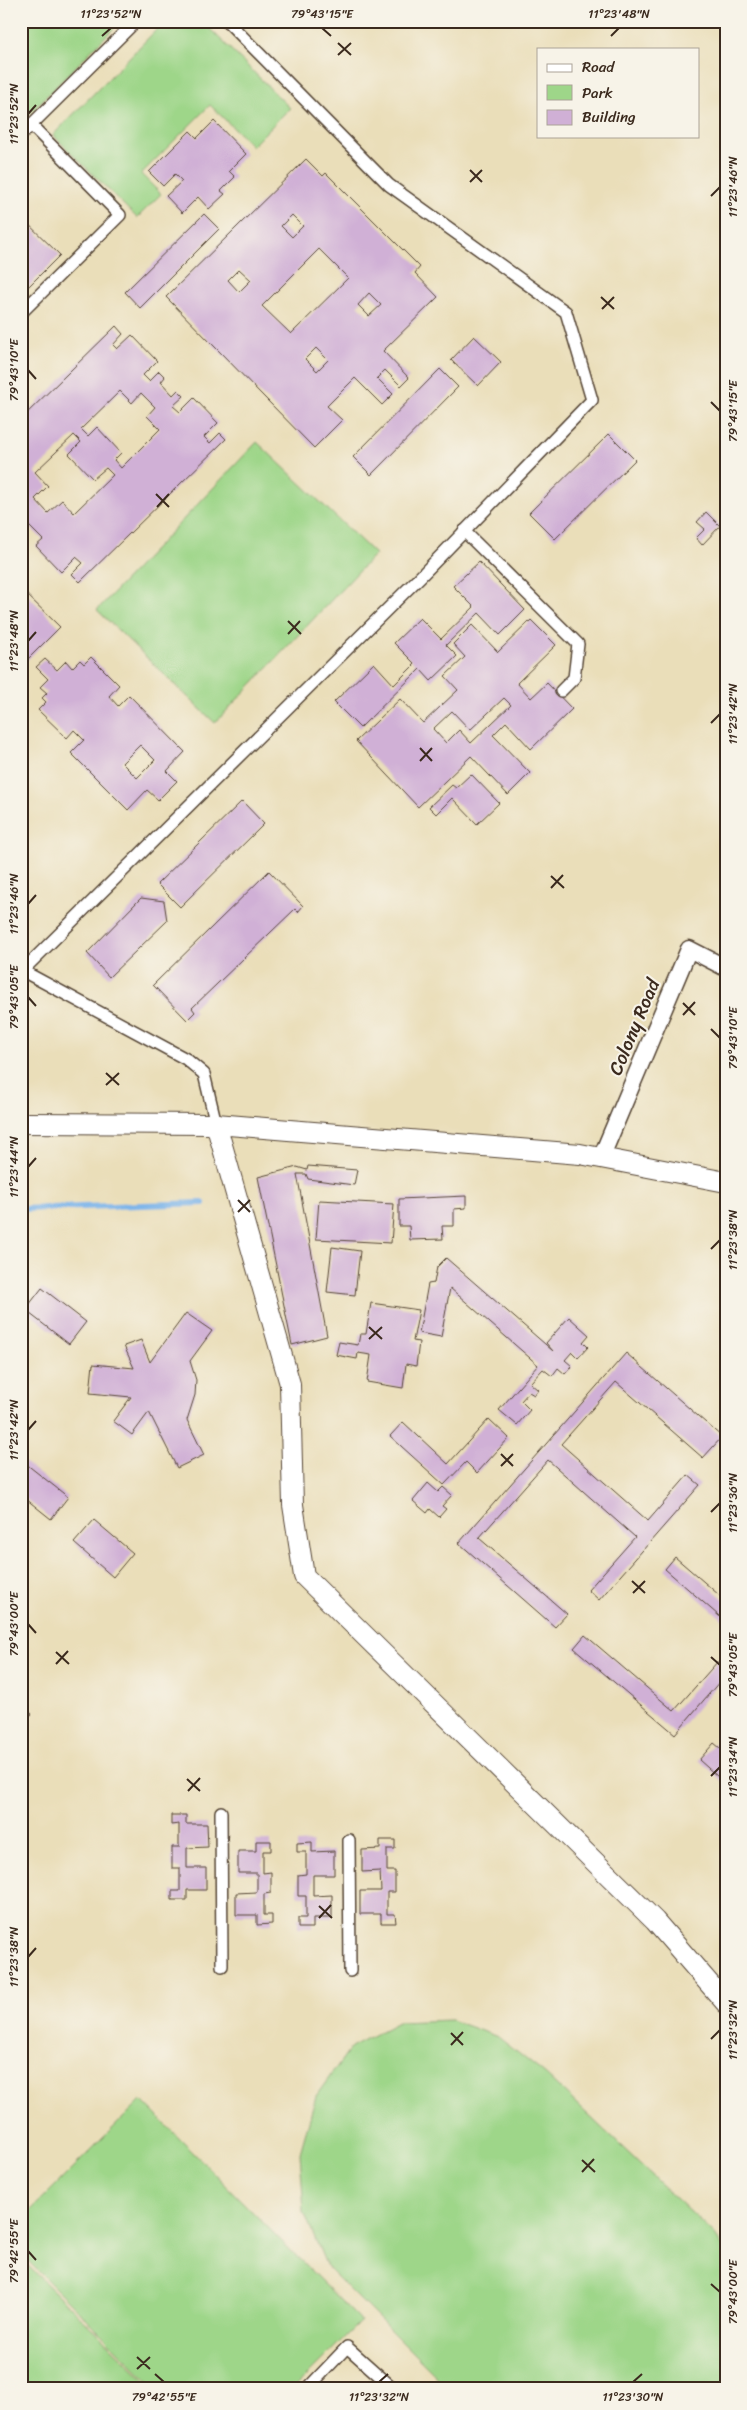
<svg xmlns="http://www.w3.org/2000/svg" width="747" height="2410" viewBox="0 0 747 2410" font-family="Sriracha,sans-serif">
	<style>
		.green { fill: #9ed689; stroke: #6c8054 }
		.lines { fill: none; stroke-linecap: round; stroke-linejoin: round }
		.stream { stroke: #79b3ea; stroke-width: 6 }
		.building { fill: #d0b0d6; fill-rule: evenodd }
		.pedestrian-casing { stroke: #554535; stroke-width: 14 }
		.minor-casing { stroke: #554535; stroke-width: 19 }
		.tertiary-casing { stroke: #554535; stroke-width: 22 }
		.pedestrian { stroke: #fff; stroke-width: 11 }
		.minor { stroke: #fff; stroke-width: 16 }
		.tertiary { stroke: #fff; stroke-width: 20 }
		.ticks { fill: none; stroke: #3b2a1e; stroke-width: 2 }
		.labels { text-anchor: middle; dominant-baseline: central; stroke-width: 4; stroke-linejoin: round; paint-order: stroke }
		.street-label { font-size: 19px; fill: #3b2a1e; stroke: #f7f3e8 }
		.neatline { fill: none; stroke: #3b2a1e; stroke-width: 2 }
		.ticks-label { font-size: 12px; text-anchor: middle; fill: #3b2a1e }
	</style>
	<rect width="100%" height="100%" fill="#f7f3e8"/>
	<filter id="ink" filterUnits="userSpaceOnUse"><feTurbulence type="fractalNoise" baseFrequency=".02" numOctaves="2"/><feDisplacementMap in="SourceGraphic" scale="10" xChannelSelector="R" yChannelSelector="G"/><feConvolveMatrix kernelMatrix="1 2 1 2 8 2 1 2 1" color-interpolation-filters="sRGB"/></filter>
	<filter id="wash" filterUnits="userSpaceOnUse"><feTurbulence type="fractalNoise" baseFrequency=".0096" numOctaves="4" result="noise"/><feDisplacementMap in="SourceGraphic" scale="20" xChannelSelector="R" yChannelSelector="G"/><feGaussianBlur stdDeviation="1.12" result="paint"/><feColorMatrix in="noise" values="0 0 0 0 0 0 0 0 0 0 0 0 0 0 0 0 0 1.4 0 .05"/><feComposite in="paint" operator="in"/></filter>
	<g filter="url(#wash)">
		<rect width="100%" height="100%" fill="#eadeb9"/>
		<!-- green -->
		<g class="green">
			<polygon points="21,21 121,21 21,122"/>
			<polygon points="165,21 202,21 290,108 252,146 210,105 141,174 161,194 137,218 53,135"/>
			<polygon points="257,442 375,554 215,723 97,610"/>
			<polygon points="451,2020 498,2037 546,2075 715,2235 726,2252 726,2389 449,2389 327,2267 304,2212 300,2153 316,2096 351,2047 398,2022"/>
			<polygon points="141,2100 361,2321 293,2389 156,2389 21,2254 21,2220"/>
			<polygon points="21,2259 154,2389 21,2389"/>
		</g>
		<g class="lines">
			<!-- stream -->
			<polyline class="stream" points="21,1209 203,1203"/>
		</g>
		<g id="blocks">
			<!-- building -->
			<g class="building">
				<polygon points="214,121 246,154 229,171 235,177 221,191 225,194 209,209 198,197 182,213 166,196 182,181 175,174 163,186 149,172 190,131 197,138"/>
				<path d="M306,159L323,176L326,173L420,267L415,273L438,297L383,351L409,378L401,386L385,370L377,378L393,394L382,405L355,378L327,406L342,420L314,448L166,297ZM292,215L303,226L292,237L281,226ZM319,249L348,278L291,334L262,306ZM239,269L251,280L239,292L228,280ZM369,293L381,305L369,316L358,305ZM316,348L328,360L317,371L305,359Z"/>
				<polygon points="204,214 219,229 140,308 125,292"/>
				<polygon points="21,217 60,255 21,294"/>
				<path d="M116,326L123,334L113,345L117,349L132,335L157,361L143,375L149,381L159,371L165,377L161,382L173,395L178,390L184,396L173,406L180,412L194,398L218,423L204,437L210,443L220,433L226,439L80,582L72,574L83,563L76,557L61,572L36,546L43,540L21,518V419ZM120,391L132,403L141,393L155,407L147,416L160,429L121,468L114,460L121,453L97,427L88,436L81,429ZM74,435L81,442L69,454L93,479L106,468L113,475L74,513L62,500L48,513L35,499L48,486L35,472Z"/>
				<polygon points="474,336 501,362 478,386 451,360"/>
				<polygon points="440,369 458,387 371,475 353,457"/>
				<polygon points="609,434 635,460 555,539 529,513"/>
				<polygon points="706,512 720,526 702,545 696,538 705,529 697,522"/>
				<polygon points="479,562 525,610 500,635 479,613 446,645 457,656 431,681 420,669 360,728 334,702 374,663 394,685 415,664 394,643 420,618 441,639 474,607 453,586"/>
				<polygon points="21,589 60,627 21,666"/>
				<path d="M531,620L556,645L517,683L531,698L547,683L572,709L531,749L506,722L493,735L530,773L508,795L471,756L418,807L356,741L400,699L423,723L458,690L445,676L465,657L453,644L472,625L498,652ZM504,698L511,705L471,743L459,730L446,743L433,729L452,711L470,730Z"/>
				<path d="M91,657L119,685L109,696L118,706L129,695L185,752L167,771L177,781L158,800L147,790L128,810L71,753L84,740L74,730L67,738L38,710L46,702L42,698L47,693L40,687L48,679L36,667L45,659L57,670L66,661L72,668L80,660L84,664ZM140,745L155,760L137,778L122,763Z"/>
				<polygon points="471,774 499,803 477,824 452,798 436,814 429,807 452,785 456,788"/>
				<polygon points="242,801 264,824 180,907 157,884"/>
				<polygon points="269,871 303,906 298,912 295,909 192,1008 195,1012 187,1020 153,985"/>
				<polygon points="141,898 164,901 167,921 109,977 87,953"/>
				<polygon points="308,1166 357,1170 354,1185 308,1179 306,1174 297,1174 327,1336 292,1345 258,1177 297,1167 307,1170"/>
				<polygon points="466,1196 466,1208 454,1209 454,1226 442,1226 443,1239 410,1240 409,1226 399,1226 399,1199"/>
				<polygon points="319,1200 394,1204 391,1243 316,1239"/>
				<polygon points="332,1247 360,1251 355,1295 327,1292"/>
				<polygon points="446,1258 553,1351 546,1343 569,1317 589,1335 583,1342 588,1347 578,1358 572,1352 565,1360 572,1366 565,1374 558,1368 552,1376 543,1369 530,1383 538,1390 534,1395 529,1392 521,1401 530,1410 517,1425 499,1410 538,1365 450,1288 441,1337 419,1333 428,1284 434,1283 437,1267"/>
				<polygon points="42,1288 86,1322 69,1344 25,1310"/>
				<polygon points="371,1303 419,1310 413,1341 419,1342 416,1366 406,1364 403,1388 367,1382 371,1355 358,1353 357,1359 336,1355 339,1342 358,1345 360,1334 366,1334"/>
				<polygon points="186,1313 212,1331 190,1361 196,1380 195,1395 187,1420 204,1455 177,1468 149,1412 132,1435 113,1421 131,1397 90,1393 93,1364 134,1368 124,1346 141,1340 150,1362"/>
				<polygon points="626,1353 722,1437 703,1458 616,1382 561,1444 648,1521 688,1475 700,1485 599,1600 588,1590 635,1537 548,1460 479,1538 567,1614 555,1627 459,1543"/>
				<polygon points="489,1419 509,1438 477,1473 466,1462 444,1485 390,1436 403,1422 448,1464"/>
				<polygon points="21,1460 68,1497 51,1519 21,1495"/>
				<polygon points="428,1483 438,1492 443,1487 452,1495 442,1506 446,1509 439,1517 430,1509 427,1513 413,1501"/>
				<polygon points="94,1520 133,1553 113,1577 74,1543"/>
				<polygon points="675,1557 726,1601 726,1622 665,1569"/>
				<polygon points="585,1635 674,1711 726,1652 726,1674 675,1734 574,1648"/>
				<polygon points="21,1703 32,1714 21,1725"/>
				<polygon points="714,1743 726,1753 726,1784 699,1760"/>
				<polygon points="171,1815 186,1815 186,1824 207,1824 208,1847 187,1848 187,1868 206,1868 206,1890 187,1890 187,1900 172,1900 172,1891 180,1891 180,1868 172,1868 172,1847 179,1847 179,1824 171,1825"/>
				<polygon points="380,1840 395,1840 395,1849 387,1849 387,1871 395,1871 395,1892 387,1892 387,1914 395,1914 396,1923 381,1923 381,1914 360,1914 360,1891 381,1891 380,1871 362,1872 362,1850 380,1849"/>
				<polygon points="256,1841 271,1841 271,1851 263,1851 263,1873 271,1872 271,1893 264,1894 264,1915 272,1915 272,1924 257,1925 257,1915 236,1915 236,1893 257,1892 257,1873 238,1873 238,1851 256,1851"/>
				<polygon points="312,1842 312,1852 334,1851 334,1875 313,1875 313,1896 332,1895 332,1918 313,1918 313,1928 298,1928 298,1918 306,1918 306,1896 298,1896 298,1875 306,1874 306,1852 297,1852 297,1843"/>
			</g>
		</g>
	</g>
	<g filter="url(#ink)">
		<use href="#blocks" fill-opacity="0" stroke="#554535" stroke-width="1"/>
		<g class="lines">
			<defs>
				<g id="pedestrian">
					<polyline points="21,135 136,21"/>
					<polyline points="21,313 120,215 31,125"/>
					<polyline points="464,531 578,644 574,678 561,691"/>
					<polyline points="21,970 186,1059 204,1074 216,1124"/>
					<polyline points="23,970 421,576 592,400 566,312 389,185 227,21"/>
					<polyline points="221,1812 222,1966"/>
					<polyline points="349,1840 350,1971"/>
					<polyline points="307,2389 347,2347 394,2389"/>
				</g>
				<polyline id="minor" points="601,1158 689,949 726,968"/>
				<g id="tertiary">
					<polyline points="21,1123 216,1124 580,1154 726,1182"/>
					<polyline points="216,1124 290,1384 293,1505 304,1576 655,1921 726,2003"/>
				</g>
			</defs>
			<!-- pedestrian casing -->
			<use href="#pedestrian" class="pedestrian-casing"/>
			<!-- minor casing -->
			<use href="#minor" class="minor-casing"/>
			<!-- tertiary casing -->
			<use href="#tertiary" class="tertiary-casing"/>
			<!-- pedestrian -->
			<use href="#pedestrian" class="pedestrian"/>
			<!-- minor -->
			<use href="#minor" class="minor"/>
			<!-- tertiary -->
			<use href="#tertiary" class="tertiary"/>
		</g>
	</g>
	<!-- ticks -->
	<path class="ticks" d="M322,28L331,36M102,36L111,28M611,36L619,28M338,43L351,55M338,55L351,43M28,114L36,105M470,170L482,182M470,182L482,170M711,196L720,187M601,297L614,309M602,309L614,297M28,370L36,379M711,402L720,411M156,494L169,507M157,507L169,494M288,621L301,634M288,634L300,621M28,641L36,632M711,723L720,714M420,748L432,761M420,761L432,748M551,876L564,888M551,888L563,875M28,904L36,895M28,997L36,1006M683,1003L695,1015M683,1015L695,1002M711,1029L720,1038M106,1073L119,1085M106,1085L119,1073M28,1167L36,1158M238,1200L250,1212M238,1212L250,1200M711,1249L720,1240M369,1327L382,1339M369,1339L382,1327M28,1430L36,1421M501,1454L513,1466M501,1466L513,1454M711,1512L720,1503M632,1581L645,1593M633,1593L645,1581M28,1624L36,1633M56,1652L69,1664M711,1657L720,1665M56,1664L68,1651M711,1776L720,1767M187,1779L200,1791M188,1791L200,1778M319,1906L332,1918M319,1918L331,1905M28,1957L36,1948M451,2033L463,2045M711,2039L720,2030M451,2045L463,2032M582,2160L595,2172M582,2172L594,2159M28,2251L36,2260M711,2284L720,2292M137,2357L150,2369M137,2369L150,2357M155,2374L164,2382M379,2382L388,2374M633,2382L642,2374"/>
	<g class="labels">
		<!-- street labels -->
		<g class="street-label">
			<text transform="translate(634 1027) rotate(-67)">Colony Road</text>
		</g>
	</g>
	<!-- margin -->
	<rect width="747" height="2410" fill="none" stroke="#f7f3e8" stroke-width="55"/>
	<!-- legend -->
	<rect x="537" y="48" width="162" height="90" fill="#f7f3e8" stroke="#aca397"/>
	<rect x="547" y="64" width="25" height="8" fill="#ffffff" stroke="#aca397"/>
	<text x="582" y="72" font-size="15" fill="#3b2a1e">Road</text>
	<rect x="547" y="85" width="25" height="15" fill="#9ed689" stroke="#aca397"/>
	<text x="582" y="98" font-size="15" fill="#3b2a1e">Park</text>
	<rect x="547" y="110" width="25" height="15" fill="#d0b0d6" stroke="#aca397"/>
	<text x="582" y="122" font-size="15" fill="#3b2a1e">Building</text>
	<rect x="28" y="28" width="692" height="2354" class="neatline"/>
	<g class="ticks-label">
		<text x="111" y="18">11°23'52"N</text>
		<text x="322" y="18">79°43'15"E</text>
		<text x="619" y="18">11°23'48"N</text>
		<text transform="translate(14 114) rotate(-90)" y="4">11°23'52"N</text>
		<text transform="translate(733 187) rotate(-90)" y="4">11°23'46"N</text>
		<text transform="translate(14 370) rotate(-90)" y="4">79°43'10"E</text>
		<text transform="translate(733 411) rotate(-90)" y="4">79°43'15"E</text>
		<text transform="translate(14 641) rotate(-90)" y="4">11°23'48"N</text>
		<text transform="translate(733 714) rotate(-90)" y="4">11°23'42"N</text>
		<text transform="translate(14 904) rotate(-90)" y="4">11°23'46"N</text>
		<text transform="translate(14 997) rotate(-90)" y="4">79°43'05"E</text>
		<text transform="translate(733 1038) rotate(-90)" y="4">79°43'10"E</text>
		<text transform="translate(14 1167) rotate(-90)" y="4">11°23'44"N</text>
		<text transform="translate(733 1240) rotate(-90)" y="4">11°23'38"N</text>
		<text transform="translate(14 1430) rotate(-90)" y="4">11°23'42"N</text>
		<text transform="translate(733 1503) rotate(-90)" y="4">11°23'36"N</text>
		<text transform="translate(14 1624) rotate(-90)" y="4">79°43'00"E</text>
		<text transform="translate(733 1665) rotate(-90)" y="4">79°43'05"E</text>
		<text transform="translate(733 1767) rotate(-90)" y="4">11°23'34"N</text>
		<text transform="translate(14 1957) rotate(-90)" y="4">11°23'38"N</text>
		<text transform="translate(733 2030) rotate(-90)" y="4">11°23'32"N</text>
		<text transform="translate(14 2251) rotate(-90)" y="4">79°42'55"E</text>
		<text transform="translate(733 2292) rotate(-90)" y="4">79°43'00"E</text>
		<text x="164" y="2401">79°42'55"E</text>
		<text x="379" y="2401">11°23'32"N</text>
		<text x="633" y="2401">11°23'30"N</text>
	</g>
</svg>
